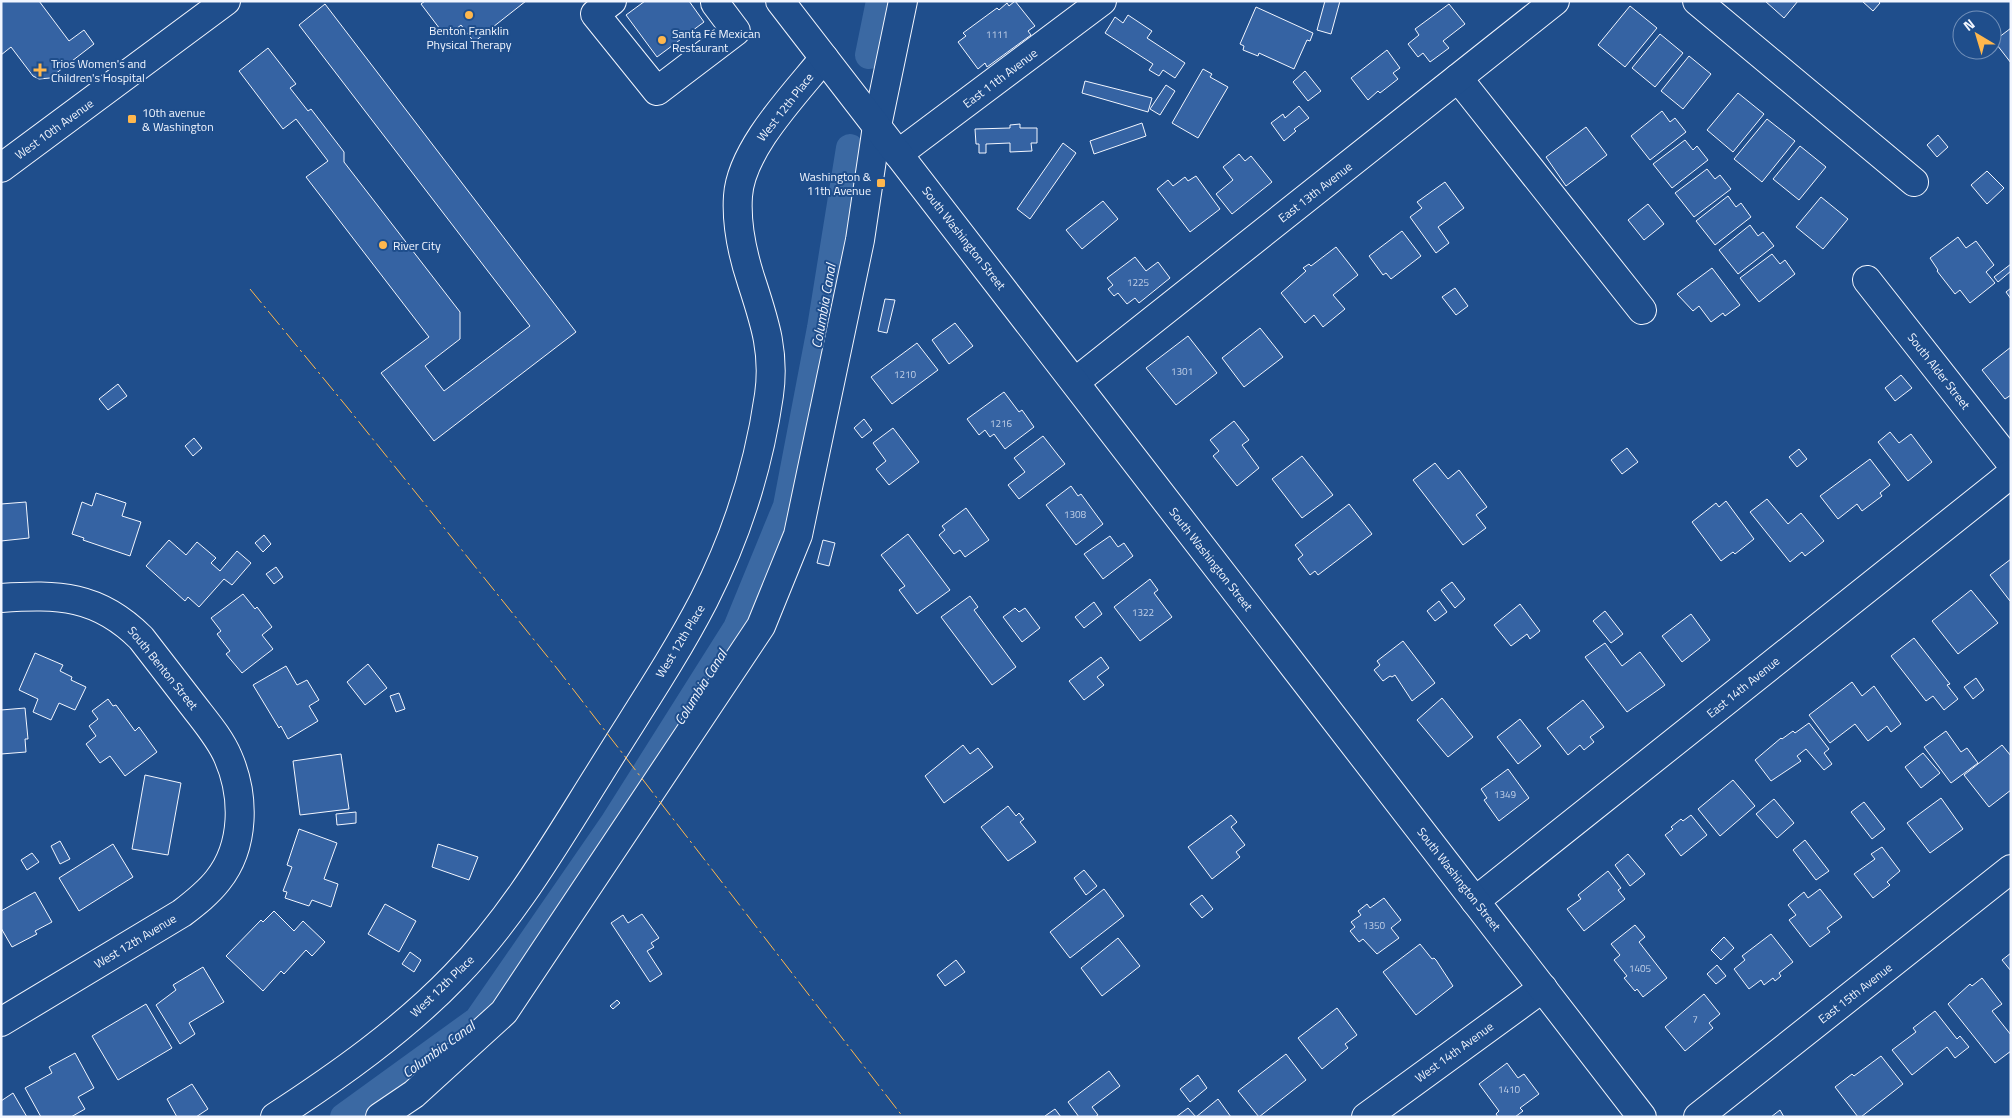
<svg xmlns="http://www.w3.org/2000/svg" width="2012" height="1118" viewBox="0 0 2012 1118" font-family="'Titillium Web',sans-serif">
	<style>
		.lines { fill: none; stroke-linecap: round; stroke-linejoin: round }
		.canal { stroke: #3b69a3; stroke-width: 28 }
		.building { fill: #3563a3; stroke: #f2f6ff }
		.minor-casing { stroke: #f2f6ff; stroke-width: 30 }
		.major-casing { stroke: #f2f6ff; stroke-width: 30 }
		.minor { stroke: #1f4e8c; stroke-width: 28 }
		.major { stroke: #1f4e8c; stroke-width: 28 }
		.power { stroke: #ffb74d; stroke-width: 1; stroke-dasharray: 18 4 2.5 4; stroke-linecap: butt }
		.poi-dot { fill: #ffb74d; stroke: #1f4e8c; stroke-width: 2 }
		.labels { text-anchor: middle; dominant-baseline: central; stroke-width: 4; stroke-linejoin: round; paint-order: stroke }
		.number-label { font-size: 10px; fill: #c3d1e8 }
		.poi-label { font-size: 12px; fill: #f2f6ff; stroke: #1f4e8c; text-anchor: start }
		.street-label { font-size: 12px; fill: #f2f6ff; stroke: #1f4e8c }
		.water-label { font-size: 14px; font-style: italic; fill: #f2f6ff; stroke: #1f4e8c }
	</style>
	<rect width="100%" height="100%" fill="#1f4e8c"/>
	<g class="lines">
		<!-- canal -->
		<g class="canal">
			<polyline points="869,55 880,1"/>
			<polyline points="344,1117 478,1020 614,823 737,628 787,506 821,328 850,148"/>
		</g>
	</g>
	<!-- building -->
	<g class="building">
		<polygon points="1,1 39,1 69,41 84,30 94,44 50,78 39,79 33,76 11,47 1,55"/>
		<polygon points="425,1 526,1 474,42 461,25 446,37 421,4"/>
		<polygon points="645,1 689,1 704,22 657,57 626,15"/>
		<polygon points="1015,1 1035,26 1028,31 1031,35 987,67 985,63 978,69 958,42 966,36 963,33 997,8 999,10 1007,3 1009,6"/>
		<polygon points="1325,1 1340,1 1331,34 1317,30"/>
		<polygon points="1765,1 1798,1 1784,18"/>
		<polygon points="1862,1 1878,1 1880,3 1873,11"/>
		<polygon points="325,4 576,332 434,441 381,373 429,337 306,177 328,161 296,119 283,129 239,71 268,48 296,84 290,88 308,111 311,109 344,152 344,162 460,312 460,339 425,366 444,391 530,326 299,25"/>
		<polygon points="1449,4 1465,24 1443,41 1449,48 1430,62 1423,53 1418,57 1408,44 1419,35 1415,29"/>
		<polygon points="1630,6 1657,28 1625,67 1598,45"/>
		<polygon points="1256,7 1313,33 1310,41 1307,40 1294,69 1259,53 1258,56 1243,50 1244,46 1240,44"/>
		<polygon points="1128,15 1152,31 1147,38 1185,63 1175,78 1163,70 1159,76 1149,70 1153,64 1105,33 1115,17 1123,23"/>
		<polygon points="2011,28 2011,63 1994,41"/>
		<polygon points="1660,34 1683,53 1655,87 1632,68"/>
		<polygon points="1387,50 1400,68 1393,73 1398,79 1380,93 1378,91 1368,100 1351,78"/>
		<polygon points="1689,56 1711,74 1683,109 1661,91"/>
		<polygon points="1203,69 1212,74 1210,77 1228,87 1198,138 1172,123"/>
		<polygon points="1305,71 1321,91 1308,101 1293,82"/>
		<polygon points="1085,81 1152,98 1148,112 1082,93"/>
		<polygon points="1166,85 1175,91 1160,115 1150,109"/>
		<polygon points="1738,93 1764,114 1733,152 1707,130"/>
		<polygon points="1299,106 1309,118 1294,129 1296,131 1284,141 1271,123 1283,114 1285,118"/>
		<polygon points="1662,111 1670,122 1675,118 1686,132 1650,160 1631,136"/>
		<polygon points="1767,119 1795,141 1762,182 1734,159"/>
		<polygon points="1142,123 1146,136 1094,154 1090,141"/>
		<polygon points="1020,124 1020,128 1037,128 1037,143 1031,143 1032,151 1010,152 1010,143 986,144 986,153 979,153 979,144 976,144 975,129 1010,128 1010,125"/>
		<polygon points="1586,127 1607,155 1566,186 1546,157"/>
		<polygon points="1938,135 1948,147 1937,157 1927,145"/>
		<polygon points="1685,140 1693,150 1697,146 1708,160 1672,188 1653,164"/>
		<polygon points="1063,143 1076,153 1030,219 1017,209"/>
		<polygon points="1800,146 1826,167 1799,200 1773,179"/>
		<polygon points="1239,154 1245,161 1251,156 1272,182 1232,214 1216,194 1233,180 1223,167"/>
		<polygon points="1707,169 1715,179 1720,175 1731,189 1694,217 1675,193"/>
		<polygon points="1987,171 2004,188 1987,204 1971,185"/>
		<polygon points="1196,176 1220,209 1190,232 1157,189 1168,180 1173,186 1185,177 1188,181"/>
		<polygon points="1445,182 1464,208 1438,227 1449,243 1436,253 1410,217 1422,208 1417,202"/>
		<polygon points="1728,196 1736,207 1741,203 1751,217 1715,245 1696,221"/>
		<polygon points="1821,197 1848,219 1823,249 1796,227"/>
		<polygon points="1103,201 1118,219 1082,249 1066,230"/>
		<polygon points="1648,204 1664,224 1644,240 1628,220"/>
		<polygon points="1750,225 1758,236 1763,232 1774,246 1738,274 1719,250"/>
		<polygon points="1402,231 1421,256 1391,279 1386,273 1383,275 1369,256"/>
		<polygon points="1958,237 1966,248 1976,241 1994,265 1986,272 1995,283 1970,303 1960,290 1955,294 1937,271 1938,270 1930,258"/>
		<polygon points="1336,247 1358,275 1333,295 1345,309 1323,327 1314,315 1305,323 1281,293 1306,271 1303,268 1309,264 1311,266"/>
		<polygon points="1772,254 1780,264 1785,260 1795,274 1759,302 1740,278"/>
		<polygon points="1135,257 1146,271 1158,262 1170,278 1139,303 1135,298 1127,304 1118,293 1114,296 1108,289 1113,285 1107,278"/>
		<polygon points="2011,264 2011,271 1998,282 1994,277"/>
		<polygon points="1712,268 1740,305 1725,316 1723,313 1711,322 1699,306 1693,311 1677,294"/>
		<polygon points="1455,288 1468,306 1456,315 1442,297"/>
		<polygon points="2011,288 2011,299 2006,292"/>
		<polygon points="885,299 895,300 887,333 878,331"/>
		<polygon points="955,323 973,346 949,364 932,340"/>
		<polygon points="1260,328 1283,357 1244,387 1222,358"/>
		<polygon points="1188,336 1217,373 1176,405 1146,368"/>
		<polygon points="917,343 938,370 892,404 871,377"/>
		<polygon points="2011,347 2011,395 2005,399 1982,370"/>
		<polygon points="1901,375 1912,388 1895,401 1885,388"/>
		<polygon points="118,384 127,396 108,410 99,399"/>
		<polygon points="1004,392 1019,412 1022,410 1034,427 1005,449 994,434 990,437 985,430 979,435 967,419"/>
		<polygon points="864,419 872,430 862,438 854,428"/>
		<polygon points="1234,421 1249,440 1242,445 1259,468 1237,486 1213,456 1219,451 1210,440"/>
		<polygon points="893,428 919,462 889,485 876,469 886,461 873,443"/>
		<polygon points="1890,432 1899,443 1911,434 1932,462 1908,481 1878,442"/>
		<polygon points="1043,436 1065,464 1019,499 1008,485 1025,472 1014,458"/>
		<polygon points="194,438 202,448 193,456 185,446"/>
		<polygon points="1627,448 1638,462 1622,474 1611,460"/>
		<polygon points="1799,449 1807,459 1797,467 1789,457"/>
		<polygon points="1302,456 1333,495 1302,518 1272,479"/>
		<polygon points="1870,459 1890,485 1880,493 1882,496 1862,511 1857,504 1838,519 1820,496"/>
		<polygon points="1435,463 1448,479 1459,470 1487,507 1476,515 1486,528 1463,545 1413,480"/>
		<polygon points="1071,486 1078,496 1081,494 1103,524 1076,545 1046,505"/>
		<polygon points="96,493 126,503 122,516 141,522 130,556 83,540 84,538 72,534 82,502 92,506"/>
		<polygon points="1767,499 1788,524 1801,513 1824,541 1805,556 1802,552 1790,562 1750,512"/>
		<polygon points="1726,501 1754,539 1735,554 1733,552 1721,561 1692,522 1716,503 1719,507"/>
		<polygon points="26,502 29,538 1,541 1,504"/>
		<polygon points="1349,504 1372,534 1318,575 1315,571 1310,575 1298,559 1303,555 1295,545"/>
		<polygon points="966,508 989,540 965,557 960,550 954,554 939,535 945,530 942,526"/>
		<polygon points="908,534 950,590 917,614 899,590 905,586 881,555"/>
		<polygon points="264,535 271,544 263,552 255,543"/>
		<polygon points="1110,536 1118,547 1124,543 1133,556 1103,579 1084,554"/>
		<polygon points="169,540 186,555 197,542 216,558 211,563 220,571 237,551 251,563 232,585 224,579 199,607 188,597 185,601 146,566"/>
		<polygon points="823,540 835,543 829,566 817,563"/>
		<polygon points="2011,559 2011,601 2010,601 1990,575"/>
		<polygon points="276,567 283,577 274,584 266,574"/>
		<polygon points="1150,579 1158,590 1154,593 1172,617 1140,641 1114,607"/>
		<polygon points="1452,582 1465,599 1455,608 1441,590"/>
		<polygon points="1971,590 1998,623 1958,654 1932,621"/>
		<polygon points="243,594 255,609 257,607 272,627 262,635 273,649 242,673 226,654 230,651 217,634 221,631 211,618"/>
		<polygon points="970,596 978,607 974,610 1016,667 992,685 941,617"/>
		<polygon points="1439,601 1447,612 1435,621 1427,611"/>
		<polygon points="1094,602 1102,614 1084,628 1075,617"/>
		<polygon points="1520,604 1540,631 1530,639 1527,634 1511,646 1494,625"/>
		<polygon points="1015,608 1019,612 1025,608 1040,628 1022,642 1003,617"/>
		<polygon points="1605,611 1623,634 1611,643 1593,621"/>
		<polygon points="1691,614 1710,640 1682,662 1662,636"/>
		<polygon points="1914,638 1950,684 1947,685 1958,699 1944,710 1933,696 1926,701 1891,656"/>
		<polygon points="1403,641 1435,683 1412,701 1395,675 1392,677 1390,676 1383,681 1374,670 1380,665 1377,661"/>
		<polygon points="1605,643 1622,666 1640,652 1665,685 1627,712 1585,657"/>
		<polygon points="35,653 63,665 60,671 72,677 71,680 86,687 75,710 59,703 51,720 33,712 38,699 19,690"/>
		<polygon points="1101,657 1109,668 1097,677 1104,685 1084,700 1069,681"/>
		<polygon points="368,664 387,688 365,705 347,682"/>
		<polygon points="286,666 297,685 307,680 319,700 309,706 318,721 288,739 281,726 279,728 253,685"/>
		<polygon points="1976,678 1984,690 1973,699 1964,687"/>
		<polygon points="1852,682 1862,696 1874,686 1901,724 1891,732 1887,726 1868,741 1855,724 1830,743 1809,715"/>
		<polygon points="399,693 405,709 396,712 390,696"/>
		<polygon points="1442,698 1473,737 1448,757 1417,720"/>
		<polygon points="108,699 113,706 116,705 135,731 139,727 157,752 125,776 110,756 100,763 86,744 96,736 89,726 98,719 92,711"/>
		<polygon points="1583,700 1604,727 1590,737 1594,742 1584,750 1580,745 1568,755 1547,728"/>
		<polygon points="25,708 28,739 25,739 26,752 1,754 1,710"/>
		<polygon points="1520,719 1541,746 1518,764 1497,737"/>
		<polygon points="1809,723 1829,749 1824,753 1832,764 1824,770 1806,749 1797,756 1801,761 1771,781 1755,760 1781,738 1782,739 1793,731 1795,733"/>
		<polygon points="1946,731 1961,752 1967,748 1978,763 1951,783 1924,747"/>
		<polygon points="963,745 970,754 978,748 993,767 944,803 925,776"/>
		<polygon points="2002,745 2011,756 2011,790 1989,807 1964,775"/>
		<polygon points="1923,753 1940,773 1921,788 1905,767"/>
		<polygon points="341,754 349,809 300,815 293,761"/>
		<polygon points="1508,769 1529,798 1499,821 1484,800 1487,798 1481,789"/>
		<polygon points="145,775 181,783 168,855 132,849"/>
		<polygon points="1733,780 1755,806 1720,836 1698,809"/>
		<polygon points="1941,798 1963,829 1930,853 1907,823"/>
		<polygon points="1774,799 1794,823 1777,838 1756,814"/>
		<polygon points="1864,802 1885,829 1872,839 1851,812"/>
		<polygon points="1008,806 1016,816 1019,813 1024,819 1020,822 1036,842 1008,861 981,827"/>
		<polygon points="356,812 356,823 337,825 336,814"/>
		<polygon points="1231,815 1237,822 1231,827 1245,845 1236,852 1240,857 1212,879 1188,847"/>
		<polygon points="1691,815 1707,835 1681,856 1665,835 1673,829 1671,827 1681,819 1683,821"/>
		<polygon points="299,829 337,843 324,879 338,884 331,907 312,900 309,906 285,898 287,892 283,891 292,867 287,865"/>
		<polygon points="1805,840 1829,871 1816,880 1793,850"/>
		<polygon points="60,841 70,859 60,864 51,846"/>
		<polygon points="113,844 133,877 79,911 59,878"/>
		<polygon points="438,844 478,857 469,880 432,867"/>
		<polygon points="1882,847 1900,871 1887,882 1890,885 1873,898 1854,874 1875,859 1871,854"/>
		<polygon points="32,853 39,862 27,870 21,860"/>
		<polygon points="1628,854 1645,874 1630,886 1615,865"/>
		<polygon points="1084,870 1097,886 1086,895 1074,878"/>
		<polygon points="1608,871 1621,888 1618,890 1625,899 1584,931 1567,909 1581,899 1578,895"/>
		<polygon points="1104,889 1124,916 1070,958 1050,932"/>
		<polygon points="1820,889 1842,917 1827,928 1830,932 1810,947 1789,920 1796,915 1788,905 1804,892 1808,898"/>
		<polygon points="35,892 52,922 35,931 37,934 12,947 1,928 1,911"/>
		<polygon points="1202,895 1213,909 1202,918 1190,904"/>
		<polygon points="1384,898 1401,920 1391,928 1399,938 1377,954 1363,939 1359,942 1350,931 1355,927 1351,922 1361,915 1358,911 1367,904 1370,908"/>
		<polygon points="385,904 416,921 399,952 368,934"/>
		<polygon points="274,911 294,931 303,921 325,942 312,956 306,950 284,974 281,971 263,991 226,956 261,920 263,922"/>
		<polygon points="642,914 659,938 651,943 654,947 647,951 662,974 650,982 611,923 623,915 628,923"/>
		<polygon points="1635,925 1645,937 1639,942 1667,978 1643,997 1637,989 1635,991 1624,978 1627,976 1614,960 1620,955 1611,944"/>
		<polygon points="1771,934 1793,962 1779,973 1781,976 1775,981 1773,978 1764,985 1761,980 1749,989 1734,969 1745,960 1742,956"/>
		<polygon points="1724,937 1734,948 1721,960 1711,950"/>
		<polygon points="1118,938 1140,966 1102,996 1081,968"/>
		<polygon points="1420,944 1432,959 1434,958 1436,960 1453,986 1416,1015 1383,972"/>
		<polygon points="410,952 421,960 414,972 402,964"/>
		<polygon points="2011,953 2011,971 2002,960"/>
		<polygon points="956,960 965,972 945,986 937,975"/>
		<polygon points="1717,965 1726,976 1716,984 1707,974"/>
		<polygon points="203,967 224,1002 189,1023 195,1034 180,1044 156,1005 176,990 173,985"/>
		<polygon points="1982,978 2002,1004 1992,1011 2011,1035 2011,1051 1995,1063 1948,1004 1970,984 1972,986"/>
		<polygon points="1704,994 1720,1014 1709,1023 1713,1028 1685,1051 1665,1027"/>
		<polygon points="617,1000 620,1003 613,1009 610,1006"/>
		<polygon points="146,1004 172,1048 118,1080 92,1036"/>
		<polygon points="1337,1008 1357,1035 1345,1044 1348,1048 1322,1069 1298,1038"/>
		<polygon points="1935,1011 1957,1039 1960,1036 1969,1047 1955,1058 1947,1047 1912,1075 1892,1050 1916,1032 1913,1028"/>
		<polygon points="75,1053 94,1088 78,1097 85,1109 71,1117 41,1117 25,1088 52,1073 49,1067"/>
		<polygon points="1286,1054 1306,1080 1259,1117 1238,1091"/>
		<polygon points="1881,1056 1903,1084 1861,1117 1858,1117 1835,1087 1852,1074 1854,1076"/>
		<polygon points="1507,1063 1518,1078 1524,1074 1539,1094 1520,1108 1523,1111 1515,1117 1498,1117 1496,1114 1499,1111 1479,1084"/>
		<polygon points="1109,1071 1120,1086 1092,1107 1098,1115 1095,1117 1079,1117 1068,1102"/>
		<polygon points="1198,1075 1207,1088 1190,1102 1180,1089"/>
		<polygon points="192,1084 208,1109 196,1117 177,1117 167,1099"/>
		<polygon points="13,1093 27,1117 1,1117 1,1101"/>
		<polygon points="1218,1099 1231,1117 1196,1117"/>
		<polygon points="1188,1108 1196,1117 1176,1117"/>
		<polygon points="1055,1109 1061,1117 1045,1117 1045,1116"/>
		<polygon points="1780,1110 1784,1117 1771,1117"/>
	</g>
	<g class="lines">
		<defs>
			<g id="minor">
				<polyline points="612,1 595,14 657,91 736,31 715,3 717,1"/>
				<polyline points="1697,1 1914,182"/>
				<polyline points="1458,78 1642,310"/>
				<polyline points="898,154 1102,1"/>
				<polyline points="1867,280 2011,463"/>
				<polyline points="1075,382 1555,1"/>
				<path d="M1,598C58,594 98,595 141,638C158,660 175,682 192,704C205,721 220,738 228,757C245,796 245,846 218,880C208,893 195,903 182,913L1,1022"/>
				<polyline points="1475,901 2011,474"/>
				<path d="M275,1117C338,1076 403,1030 455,976C513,917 555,844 599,774C634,717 673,660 704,600C736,537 759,465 769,395C775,353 765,323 752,283C743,256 736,225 738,196C741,149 795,94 824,58"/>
				<polyline points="380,1117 414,1094 504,1012 761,626 798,535 860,240 877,126 903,1"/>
				<polyline points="1366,1117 1543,988"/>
				<polyline points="1698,1117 2011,869"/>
			</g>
			<g id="major">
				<polyline points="780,1 1642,1117"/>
				<polyline points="1,168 226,1"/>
			</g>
		</defs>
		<!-- minor casing -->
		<use href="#minor" class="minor-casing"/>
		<!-- major casing -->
		<use href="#major" class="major-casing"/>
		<!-- minor -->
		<use href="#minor" class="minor"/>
		<!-- major -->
		<use href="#major" class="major"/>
		<!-- power -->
		<polyline class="power" points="250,289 347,407 559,671 903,1117"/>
	</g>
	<!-- markers -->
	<g class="poi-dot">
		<circle cx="469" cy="15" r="5"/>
		<circle cx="662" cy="40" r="5"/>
		<path d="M37.5 62.5h5v5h5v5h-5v5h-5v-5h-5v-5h5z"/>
		<rect x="127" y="114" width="10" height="10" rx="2.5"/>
		<rect x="876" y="178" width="10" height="10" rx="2.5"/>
		<circle cx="383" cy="245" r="5"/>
	</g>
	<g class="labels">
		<!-- number labels -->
		<g class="number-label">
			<text x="997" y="34">1111</text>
			<text x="1138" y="282">1225</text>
			<text x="1182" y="371">1301</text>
			<text x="905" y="374">1210</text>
			<text x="1001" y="423">1216</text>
			<text x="1075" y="514">1308</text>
			<text x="1143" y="612">1322</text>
			<text x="1505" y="794">1349</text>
			<text x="1374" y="925">1350</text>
			<text x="1640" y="968">1405</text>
			<text x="1695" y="1019">7</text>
			<text x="1509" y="1089">1410</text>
		</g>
		<!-- poi labels -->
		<g class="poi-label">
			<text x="469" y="30" text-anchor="middle">Benton Franklin<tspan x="469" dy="14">Physical Therapy</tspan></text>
			<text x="672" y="33">Santa Fé Mexican<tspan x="672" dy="14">Restaurant</tspan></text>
			<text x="51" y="63">Trios Women's and<tspan x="51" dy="14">Children's Hospital</tspan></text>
			<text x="142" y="112">10th avenue<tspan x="142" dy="14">&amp; Washington</tspan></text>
			<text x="871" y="176" text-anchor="end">Washington &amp;<tspan x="871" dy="14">11th Avenue</tspan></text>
			<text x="393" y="245">River City</text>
		</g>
		<!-- street labels -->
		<g class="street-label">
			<text transform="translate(1000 78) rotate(-37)">East 11th Avenue</text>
			<text transform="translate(785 107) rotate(-52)">West 12th Place</text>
			<text transform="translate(54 129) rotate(-36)">West 10th Avenue</text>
			<text transform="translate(1315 192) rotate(-38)">East 13th Avenue</text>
			<text transform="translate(964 238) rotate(52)">South Washington Street</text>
			<text transform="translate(1939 371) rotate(52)">South Alder Street</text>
			<text transform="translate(1211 559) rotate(52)">South Washington Street</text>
			<text transform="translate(680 641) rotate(-59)">West 12th Place</text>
			<text transform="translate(163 668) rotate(51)">South Benton Street</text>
			<text transform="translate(1743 687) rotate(-39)">East 14th Avenue</text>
			<text transform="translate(1459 879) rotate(52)">South Washington Street</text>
			<text transform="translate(135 941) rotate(-31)">West 12th Avenue</text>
			<text transform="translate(442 986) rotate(-44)">West 12th Place</text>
			<text transform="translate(1855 993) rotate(-38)">East 15th Avenue</text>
			<text transform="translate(1454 1052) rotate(-36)">West 14th Avenue</text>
		</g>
		<!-- water labels -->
		<g class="water-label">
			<text transform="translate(823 306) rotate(-80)">Columbia Canal</text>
			<text transform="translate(700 687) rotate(-58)">Columbia Canal</text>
			<text transform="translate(438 1049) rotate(-36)">Columbia Canal</text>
		</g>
	</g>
	<!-- border -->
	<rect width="2012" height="1118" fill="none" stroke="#f2f6ff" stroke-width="5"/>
	<!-- north arrow -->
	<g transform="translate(1977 35) rotate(322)"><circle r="24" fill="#1f4e8c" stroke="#7391ba"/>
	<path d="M0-4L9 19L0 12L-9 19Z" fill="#ffb74d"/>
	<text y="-8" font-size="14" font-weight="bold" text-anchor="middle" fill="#f2f6ff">N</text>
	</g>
</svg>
